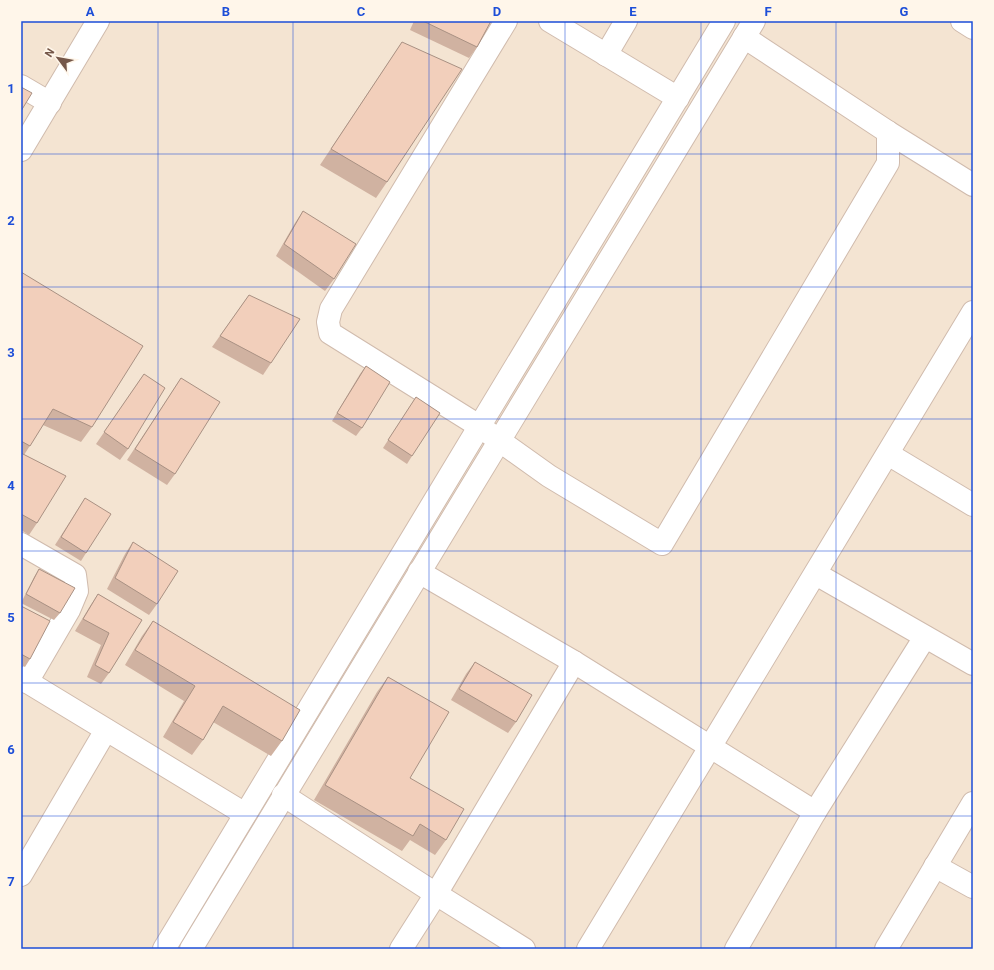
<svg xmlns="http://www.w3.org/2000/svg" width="994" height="970" viewBox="0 0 994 970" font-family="Roboto,sans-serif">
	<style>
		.residential { fill: #f4e4d2 }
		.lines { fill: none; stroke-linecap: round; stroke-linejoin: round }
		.street-casing { stroke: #d0bbad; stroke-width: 24 }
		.street { stroke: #fff; stroke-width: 22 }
		.wall { fill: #d0b2a1 }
		.building { fill: #f2cfbb; stroke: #a99183 }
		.grid { fill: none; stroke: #1d4ed8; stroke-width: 1; stroke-opacity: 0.55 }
		.neatline { fill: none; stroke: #1d4ed8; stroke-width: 1.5 }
		.grid-label { font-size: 13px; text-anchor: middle; font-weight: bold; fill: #1d4ed8 }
	</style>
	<rect width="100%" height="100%" fill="#fcf2e4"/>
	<!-- residential -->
	<rect class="residential" x="21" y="21" width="952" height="928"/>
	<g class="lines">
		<defs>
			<g id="street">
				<polyline points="506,21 331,309 328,322 330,333 479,426 549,476 662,544 888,163 888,132"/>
				<polyline points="550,21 678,98"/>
				<polyline points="962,21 973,28"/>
				<polyline points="744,37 888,132 973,185"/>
				<polyline points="606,55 626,21"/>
				<polyline points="21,86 50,103"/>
				<polyline points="21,150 98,21"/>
				<polyline points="888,454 973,505"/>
				<polyline points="21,544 75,575 77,591 69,610 27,682"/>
				<polyline points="419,572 574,662"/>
				<polyline points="816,574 973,664"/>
				<polyline points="21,678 245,814"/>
				<polyline points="283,795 436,894 524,949"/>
				<polyline points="815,812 925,637"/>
				<polyline points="935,866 973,887"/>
				<polyline points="21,875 106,730"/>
				<polyline points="164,949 724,21"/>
				<polyline points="191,949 754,21"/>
				<polyline points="401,949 436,894 574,662 815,812 736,949"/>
				<polyline points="588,949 973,312"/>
				<polyline points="886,949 973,803"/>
			</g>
		</defs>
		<!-- street casing -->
		<use href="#street" class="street-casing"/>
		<!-- street -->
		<use href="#street" class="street"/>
	</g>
	<!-- wall -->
	<g class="wall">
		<polygon points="414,21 491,21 477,47 469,58 410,30"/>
		<polygon points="402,42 387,182 376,198 320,165"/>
		<polygon points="303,211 334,279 325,291 276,256 295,223"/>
		<polygon points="21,272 92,427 81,442 43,425 24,455 37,523 29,535 21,530"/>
		<polygon points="249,295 271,363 263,375 212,347"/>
		<polygon points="366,366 362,428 356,436 332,421 360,374"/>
		<polygon points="144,374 128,449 120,460 96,444"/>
		<polygon points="181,378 175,474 167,485 127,460"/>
		<polygon points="416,397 412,456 407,464 383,448"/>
		<polygon points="85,498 86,553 81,561 55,545"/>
		<polygon points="133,542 157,604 149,615 107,589 125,554"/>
		<polygon points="39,569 60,613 54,620 21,603 34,577"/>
		<polygon points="98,594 142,620 109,673 101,684 87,677 101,645 75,631 90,606"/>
		<polygon points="21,606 30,659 25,667 21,665"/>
		<polygon points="153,621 282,741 271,756 213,722 203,740 192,755 163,737 184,701 125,665 142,636"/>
		<polygon points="475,662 516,722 508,733 451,700 466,674"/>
		<polygon points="388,677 410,778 446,840 435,855 410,840 402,851 314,800 377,692"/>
	</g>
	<!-- building -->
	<g class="building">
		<polygon points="423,21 491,21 477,47"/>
		<polygon points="402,42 462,69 387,182 331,149"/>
		<polygon points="21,87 32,93 21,111"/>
		<polygon points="303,211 356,244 334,279 284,244"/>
		<polygon points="21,272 143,346 92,427 53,409 30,446 21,441"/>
		<polygon points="249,295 300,319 271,363 220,336"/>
		<polygon points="366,366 390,382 362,428 337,413"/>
		<polygon points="144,374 165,388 128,449 104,432"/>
		<polygon points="181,378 220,402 175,474 135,449"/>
		<polygon points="416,397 440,413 412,456 388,440"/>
		<polygon points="21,453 66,476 37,523 21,514"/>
		<polygon points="85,498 111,514 86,553 61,537"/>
		<polygon points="133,542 178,571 157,604 115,578"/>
		<polygon points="39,569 75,588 60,613 26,594"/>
		<polygon points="98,594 142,620 109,673 95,665 109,633 83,619"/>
		<polygon points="21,606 50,621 30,659 21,654"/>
		<polygon points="153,621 300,710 282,741 223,706 203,740 173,722 195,686 135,650"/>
		<polygon points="475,662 532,695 516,722 459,689"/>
		<polygon points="388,677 449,712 410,778 464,809 446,840 420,824 413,836 325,785"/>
	</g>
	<!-- grid -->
	<path class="grid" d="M158,21V949M293,21V949M429,21V949M565,21V949M701,21V949M836,21V949M21,154H973M21,287H973M21,419H973M21,551H973M21,683H973M21,816H973"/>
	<!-- border -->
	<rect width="994" height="970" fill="none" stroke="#fff6ea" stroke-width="44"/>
	<!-- north arrow -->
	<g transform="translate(58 58) rotate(302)" stroke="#fff6ea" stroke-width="3" paint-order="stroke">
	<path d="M0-3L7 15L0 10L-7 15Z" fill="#755749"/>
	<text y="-6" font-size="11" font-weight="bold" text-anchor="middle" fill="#755749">N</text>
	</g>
	<rect x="22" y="22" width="950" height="926" class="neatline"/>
	<g class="grid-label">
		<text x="90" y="16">A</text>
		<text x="226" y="16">B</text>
		<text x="361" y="16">C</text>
		<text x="497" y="16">D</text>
		<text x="633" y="16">E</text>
		<text x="768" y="16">F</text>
		<text x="904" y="16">G</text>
		<text x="11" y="93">1</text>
		<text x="11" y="225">2</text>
		<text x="11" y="357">3</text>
		<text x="11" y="490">4</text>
		<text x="11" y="622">5</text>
		<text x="11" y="754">6</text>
		<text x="11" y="886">7</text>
	</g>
</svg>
